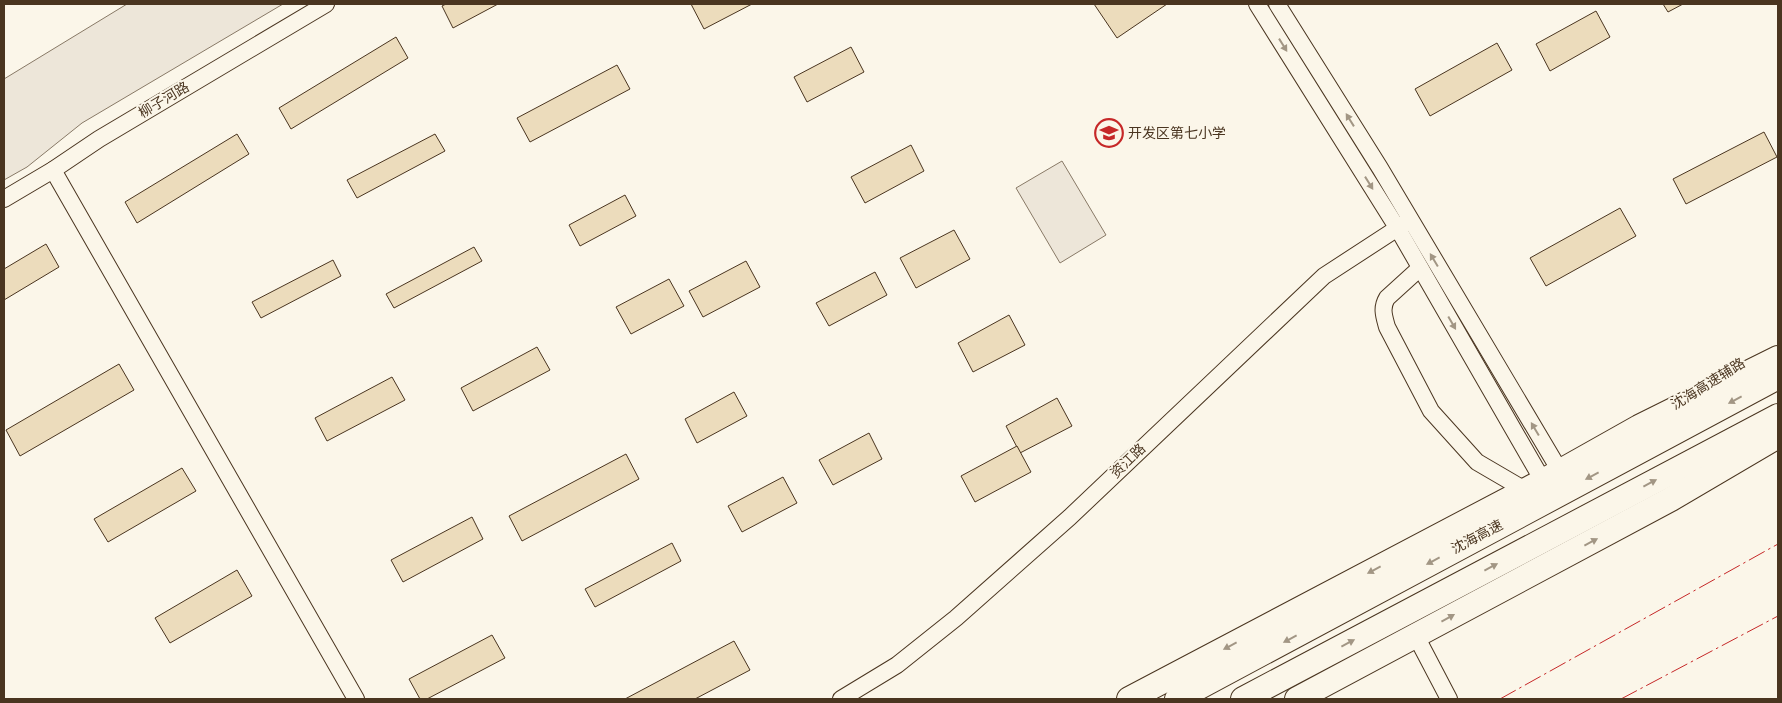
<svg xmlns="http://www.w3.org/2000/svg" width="1782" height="703" viewBox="0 0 1782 703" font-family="Bitter,'Noto Sans SC',serif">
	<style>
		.green { fill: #ede6d9; stroke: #887966 }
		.building { fill: #ecdcbc; stroke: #4a3520 }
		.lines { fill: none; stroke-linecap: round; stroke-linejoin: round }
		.minor-casing { stroke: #4a3520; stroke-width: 18 }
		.highway-casing { stroke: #4a3520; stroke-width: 26 }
		.minor { stroke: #fbf6e9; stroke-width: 16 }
		.highway { stroke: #fbf6e9; stroke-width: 24 }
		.power { stroke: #c62828; stroke-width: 1; stroke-dasharray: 18 4 2.5 4; stroke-linecap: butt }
		.oneway { fill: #a29684 }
		.labels { text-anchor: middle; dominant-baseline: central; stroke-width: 4; stroke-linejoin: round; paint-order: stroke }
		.street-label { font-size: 14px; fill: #4a3520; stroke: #fbf6e9 }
		.poi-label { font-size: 14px; fill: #4a3520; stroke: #fbf6e9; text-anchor: start }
	</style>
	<rect width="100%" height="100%" fill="#fbf6e9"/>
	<!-- green -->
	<g class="green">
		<polygon points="127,4 283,4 82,123 27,167 4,180 4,79"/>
		<polygon points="1062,161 1106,235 1060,263 1016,188"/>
	</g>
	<!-- building -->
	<g class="building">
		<polygon points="446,4 498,4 453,28 442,6"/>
		<polygon points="691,4 752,4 704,29"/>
		<polygon points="1094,4 1167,4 1117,38"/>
		<polygon points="1663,4 1683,4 1668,12"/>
		<polygon points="1596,11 1610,37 1550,71 1536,44"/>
		<polygon points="396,37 408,58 291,129 279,108"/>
		<polygon points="1497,43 1512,70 1430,116 1415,89"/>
		<polygon points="851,47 864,72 807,102 794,77"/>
		<polygon points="617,65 630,89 530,142 517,118"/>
		<polygon points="1764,132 1777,157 1686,204 1673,179"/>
		<polygon points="237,134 249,154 137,223 125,202"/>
		<polygon points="435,134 445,151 357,198 347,180"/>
		<polygon points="911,145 924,171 865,203 851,177"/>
		<polygon points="625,195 636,216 580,246 569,225"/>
		<polygon points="1620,208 1636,236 1546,286 1530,258"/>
		<polygon points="954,230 970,259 916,288 900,258"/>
		<polygon points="46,244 59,267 4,300 4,269"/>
		<polygon points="474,247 482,261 394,308 386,294"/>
		<polygon points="333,260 341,276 261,318 252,302"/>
		<polygon points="746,261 760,287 703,317 689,291"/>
		<polygon points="875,272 887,295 829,326 816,303"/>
		<polygon points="669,279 684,306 631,334 616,307"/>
		<polygon points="1009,315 1025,345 973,372 958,343"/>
		<polygon points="537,347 550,370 473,411 461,388"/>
		<polygon points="119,364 134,390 20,456 6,430"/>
		<polygon points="392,377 405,400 327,441 315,418"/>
		<polygon points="734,392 747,416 697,443 685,419"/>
		<polygon points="1057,398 1072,426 1020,453 1006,426"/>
		<polygon points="869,433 882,459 833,485 819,460"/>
		<polygon points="1017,446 1031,472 975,502 961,476"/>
		<polygon points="626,454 639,479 522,541 509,516"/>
		<polygon points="182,468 196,491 108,542 94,519"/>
		<polygon points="783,477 797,503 742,532 728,506"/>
		<polygon points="472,517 483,539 403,582 391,560"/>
		<polygon points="672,543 681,561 595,607 585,589"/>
		<polygon points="237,570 252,596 170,643 155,618"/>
		<polygon points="492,635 505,658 427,699 420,699 409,679"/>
		<polygon points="734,641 750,670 695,699 625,699"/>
	</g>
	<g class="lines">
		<defs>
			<g id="minor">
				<polyline points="1257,4 1398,229 1543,481"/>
				<polyline points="1277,4 1380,168 1560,471"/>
				<polyline points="53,170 356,699"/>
				<polyline points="4,199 53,170 99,139 326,4"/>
				<path d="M1420,268L1387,298C1381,308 1384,316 1387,327L1431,411L1477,462L1525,490"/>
				<polyline points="1416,636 1449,699"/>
				<polyline points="841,699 897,665 956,618 1070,517 1324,276 1410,220"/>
			</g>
			<g id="highway">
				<polyline points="1129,699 1543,481 1639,427 1778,358"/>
				<polyline points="1177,699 1778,377"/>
				<polyline points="1243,699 1778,416"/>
				<polyline points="1297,699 1671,499 1778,436"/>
			</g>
		</defs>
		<!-- minor casing -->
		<use href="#minor" class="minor-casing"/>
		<!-- highway casing -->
		<use href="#highway" class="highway-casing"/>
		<!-- minor -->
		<use href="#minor" class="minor"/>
		<!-- highway -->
		<use href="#highway" class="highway"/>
		<!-- power -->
		<g class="power">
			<polyline points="1500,699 1778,544"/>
			<polyline points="1621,699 1778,616"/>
		</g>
	</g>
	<!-- one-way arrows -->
	<defs><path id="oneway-solid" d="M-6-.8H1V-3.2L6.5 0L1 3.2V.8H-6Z" transform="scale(1.25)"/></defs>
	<g class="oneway">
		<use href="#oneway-solid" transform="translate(1283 45) rotate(58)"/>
		<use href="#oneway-solid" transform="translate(1350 120) rotate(-122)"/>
		<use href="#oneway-solid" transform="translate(1369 183) rotate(58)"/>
		<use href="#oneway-solid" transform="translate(1434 260) rotate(-121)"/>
		<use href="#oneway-solid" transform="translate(1452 323) rotate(60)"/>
		<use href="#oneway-solid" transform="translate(1735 400) rotate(152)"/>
		<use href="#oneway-solid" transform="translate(1535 429) rotate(-121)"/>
		<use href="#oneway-solid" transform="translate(1592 476) rotate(152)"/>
		<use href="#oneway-solid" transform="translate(1650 483) rotate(-28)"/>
		<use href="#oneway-solid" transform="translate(1591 542) rotate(-28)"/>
		<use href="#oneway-solid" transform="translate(1433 561) rotate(152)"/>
		<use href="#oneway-solid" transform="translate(1491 567) rotate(-28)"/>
		<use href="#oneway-solid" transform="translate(1374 570) rotate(152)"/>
		<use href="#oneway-solid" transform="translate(1448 618) rotate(-29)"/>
		<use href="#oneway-solid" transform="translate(1290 639) rotate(152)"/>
		<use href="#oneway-solid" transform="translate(1348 643) rotate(-28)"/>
		<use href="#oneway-solid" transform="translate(1230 646) rotate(152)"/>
	</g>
	<!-- icons -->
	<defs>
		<symbol id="school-ring" viewBox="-11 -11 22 22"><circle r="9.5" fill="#fbf6e9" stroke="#c62828" stroke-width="1.5"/><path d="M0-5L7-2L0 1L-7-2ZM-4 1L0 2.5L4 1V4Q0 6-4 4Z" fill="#c62828"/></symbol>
	</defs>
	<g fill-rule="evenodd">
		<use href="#school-ring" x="1093" y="117" width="32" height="32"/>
	</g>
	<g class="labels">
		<!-- street labels -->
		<g class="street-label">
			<text transform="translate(164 100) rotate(-31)">柳子河路</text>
			<text transform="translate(1708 384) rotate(-32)">沈海高速辅路</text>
			<text transform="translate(1128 461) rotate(-44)">资江路</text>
			<text transform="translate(1477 537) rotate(-28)">沈海高速</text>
		</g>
		<!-- poi labels -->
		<g class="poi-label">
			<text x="1128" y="133">开发区第七小学</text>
		</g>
	</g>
	<!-- border -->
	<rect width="1782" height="703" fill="none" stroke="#4a3520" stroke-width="10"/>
</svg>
